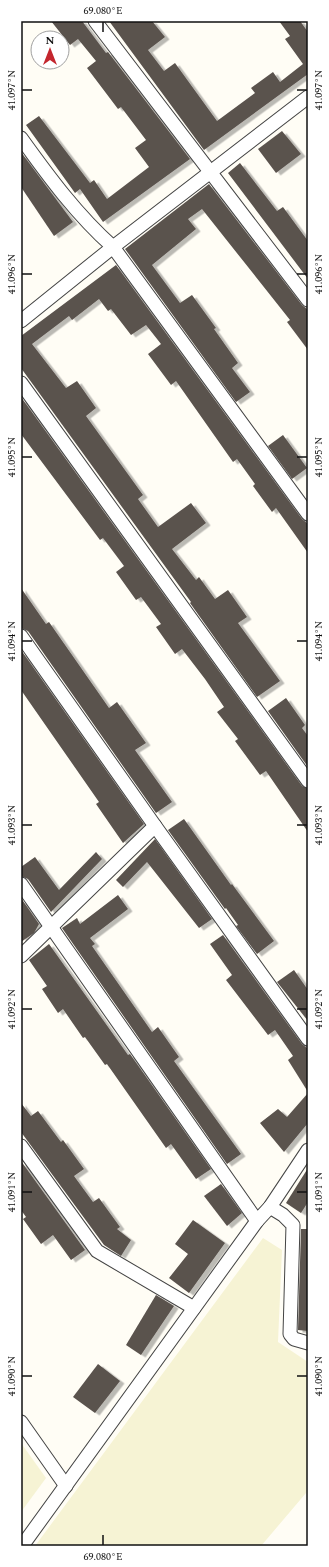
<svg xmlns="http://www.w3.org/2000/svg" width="329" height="1567" viewBox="0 0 329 1567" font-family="Spectral,serif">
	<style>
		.farmland { fill: #f6f3d4 }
		.building { fill: #5a524d; filter: url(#shadow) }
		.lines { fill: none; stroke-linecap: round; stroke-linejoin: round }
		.street-casing { stroke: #444; stroke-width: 15 }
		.street { stroke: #fff; stroke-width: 13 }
		.ticks { fill: none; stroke: #111; stroke-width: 1.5 }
		.neatline { fill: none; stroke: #111; stroke-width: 1.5 }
		.ticks-label { font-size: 10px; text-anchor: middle; fill: #111 }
	</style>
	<defs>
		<filter id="shadow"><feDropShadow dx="4.5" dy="2.5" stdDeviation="0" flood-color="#0004"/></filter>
	</defs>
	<rect width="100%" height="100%" fill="#fffdf5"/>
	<!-- farmland -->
	<g class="farmland">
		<polygon points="263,1238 282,1250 278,1342 308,1362 308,1461 306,1493 261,1546 35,1546"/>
		<polygon points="21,1443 46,1478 21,1512"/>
	</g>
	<!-- building -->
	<g class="building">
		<polygon points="51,21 82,21 106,53 108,52 190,159 103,222 80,189 75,193 26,125 39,116 90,183 94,180 107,199 149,167 135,148 146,140 121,107 118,109 87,68 96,61 78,39 70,45"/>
		<polygon points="109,21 152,21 165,37 148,50 164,71 175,63 217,121 255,93 251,88 273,72 280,82 303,64 285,39 290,36 279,21 300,21 308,32 308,74 204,150"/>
		<polygon points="282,131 301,154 276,173 258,149"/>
		<polygon points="21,152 73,222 54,236 21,187"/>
		<polygon points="240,163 277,211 283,207 308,241 308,279 228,173"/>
		<polygon points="209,184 302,305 308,310 308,350 287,322 290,320 202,209 188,219 196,229 152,265 180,303 192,295 216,328 214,329 238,363 232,368 250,392 236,402 125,249"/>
		<polygon points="116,265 302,519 308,524 308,553 276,508 272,512 253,486 255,484 237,459 233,462 176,381 171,385 148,354 161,344 146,325 131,335 111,309 108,311 99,299 72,320 69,316 32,344 66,388 77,381 96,408 86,416 143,495 138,499 158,527 191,503 206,523 172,549 196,580 199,577 215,599 228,590 247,617 238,623 280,681 257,697 190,603 191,602 21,368 21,336"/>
		<polygon points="21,397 302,786 308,789 308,832 266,771 260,775 235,741 238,739 217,712 224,707 205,679 182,649 175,654 156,627 161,624 141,597 136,600 116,572 124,566 103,538 100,540 21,434"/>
		<polygon points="283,435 307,468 292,479 268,446"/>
		<polygon points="21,588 46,624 49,622 109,708 117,702 146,743 135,750 172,802 156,813 28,631 21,628"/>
		<polygon points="21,650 144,824 123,843 96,804 99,802 21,690"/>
		<polygon points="286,698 305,725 302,728 308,736 308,767 268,711"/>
		<polygon points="184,819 231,885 232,884 274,941 257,954 236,926 238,925 226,908 225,909 168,830"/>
		<polygon points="155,839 212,919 199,928 147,862 123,887 116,880"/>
		<polygon points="96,852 102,859 51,912 28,879 21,876 21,867 35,857 59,890"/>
		<polygon points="118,895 128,909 90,938 95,944 92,946 152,1032 158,1027 179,1057 174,1061 241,1154 227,1164 62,928 77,918 80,924"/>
		<polygon points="21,898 39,924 34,933 21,942"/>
		<polygon points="223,935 302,1044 308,1049 308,1092 288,1060 293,1056 275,1030 268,1035 226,980 232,975 210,944"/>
		<polygon points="49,944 128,1055 130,1054 211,1169 196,1179 171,1144 166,1148 107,1064 105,1065 85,1037 83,1038 63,1009 58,1013 42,989 47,986 29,960"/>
		<polygon points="294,970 308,990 308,1021 277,982"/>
		<polygon points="308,1093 308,1123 284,1152 260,1123 278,1109 287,1117"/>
		<polygon points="21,1103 31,1116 38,1111 61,1142 63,1140 84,1169 74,1176 93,1202 99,1198 120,1227 117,1229 131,1240 121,1256 104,1245 21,1132"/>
		<polygon points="21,1161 85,1250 71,1260 53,1235 41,1244 23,1219 26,1217 21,1210"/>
		<polygon points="308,1168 308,1202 301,1213 286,1203"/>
		<polygon points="221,1184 242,1213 227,1226 204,1196"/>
		<polygon points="193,1220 225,1243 189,1293 169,1278 188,1254 175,1244"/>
		<polygon points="301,1229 308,1229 308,1331 298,1330"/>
		<polygon points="156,1295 174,1306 141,1355 126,1345"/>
		<polygon points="98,1364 120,1381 95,1413 73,1397"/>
	</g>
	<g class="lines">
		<defs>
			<g id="street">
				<polyline points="95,21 308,300"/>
				<path d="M21,138C49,177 77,215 113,247L308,514"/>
				<polyline points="21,321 113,247 308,97"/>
				<polyline points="21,383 308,781"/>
				<polyline points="21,636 155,826 308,1039"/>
				<polyline points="21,884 257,1221"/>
				<polyline points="21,956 155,826"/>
				<polyline points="21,1146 97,1251 194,1308"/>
				<polyline points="270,1207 283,1215 293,1225 290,1334 294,1339 308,1343"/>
				<polyline points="21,1422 66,1486"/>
				<polyline points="22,1546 257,1221 270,1207 308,1150"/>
			</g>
		</defs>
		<!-- street casing -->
		<use href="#street" class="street-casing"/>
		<!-- street -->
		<use href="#street" class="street"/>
	</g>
	<!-- ticks -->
	<path class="ticks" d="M103,22V32M22,90H32M297,90H307M22,274H32M297,274H307M22,457H32M297,457H307M22,641H32M297,641H307M22,825H32M297,825H307M22,1009H32M297,1009H307M22,1192H32M297,1192H307M22,1376H32M297,1376H307M103,1535V1545"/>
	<!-- border -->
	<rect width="329" height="1567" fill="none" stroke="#ffffff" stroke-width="44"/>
	<!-- north arrow -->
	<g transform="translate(50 50)"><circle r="19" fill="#ffffff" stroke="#a0a0a0"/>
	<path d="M0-3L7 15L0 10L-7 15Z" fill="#c4262e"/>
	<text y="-6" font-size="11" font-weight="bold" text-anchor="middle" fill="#111111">N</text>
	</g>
	<rect x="22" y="22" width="285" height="1523" class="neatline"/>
	<g class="ticks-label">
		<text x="103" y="14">69.080°E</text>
		<text transform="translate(11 90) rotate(-90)" y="4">41.097°N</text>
		<text transform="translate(318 90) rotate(-90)" y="4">41.097°N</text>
		<text transform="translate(11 274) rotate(-90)" y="4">41.096°N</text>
		<text transform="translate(318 274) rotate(-90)" y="4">41.096°N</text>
		<text transform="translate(11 457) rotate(-90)" y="4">41.095°N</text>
		<text transform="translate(318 457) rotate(-90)" y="4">41.095°N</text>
		<text transform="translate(11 641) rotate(-90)" y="4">41.094°N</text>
		<text transform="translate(318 641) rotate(-90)" y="4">41.094°N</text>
		<text transform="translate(11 825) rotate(-90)" y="4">41.093°N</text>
		<text transform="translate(318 825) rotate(-90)" y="4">41.093°N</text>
		<text transform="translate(11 1009) rotate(-90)" y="4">41.092°N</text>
		<text transform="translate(318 1009) rotate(-90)" y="4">41.092°N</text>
		<text transform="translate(11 1192) rotate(-90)" y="4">41.091°N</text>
		<text transform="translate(318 1192) rotate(-90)" y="4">41.091°N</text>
		<text transform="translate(11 1376) rotate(-90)" y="4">41.090°N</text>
		<text transform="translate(318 1376) rotate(-90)" y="4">41.090°N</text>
		<text x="103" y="1560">69.080°E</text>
	</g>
</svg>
